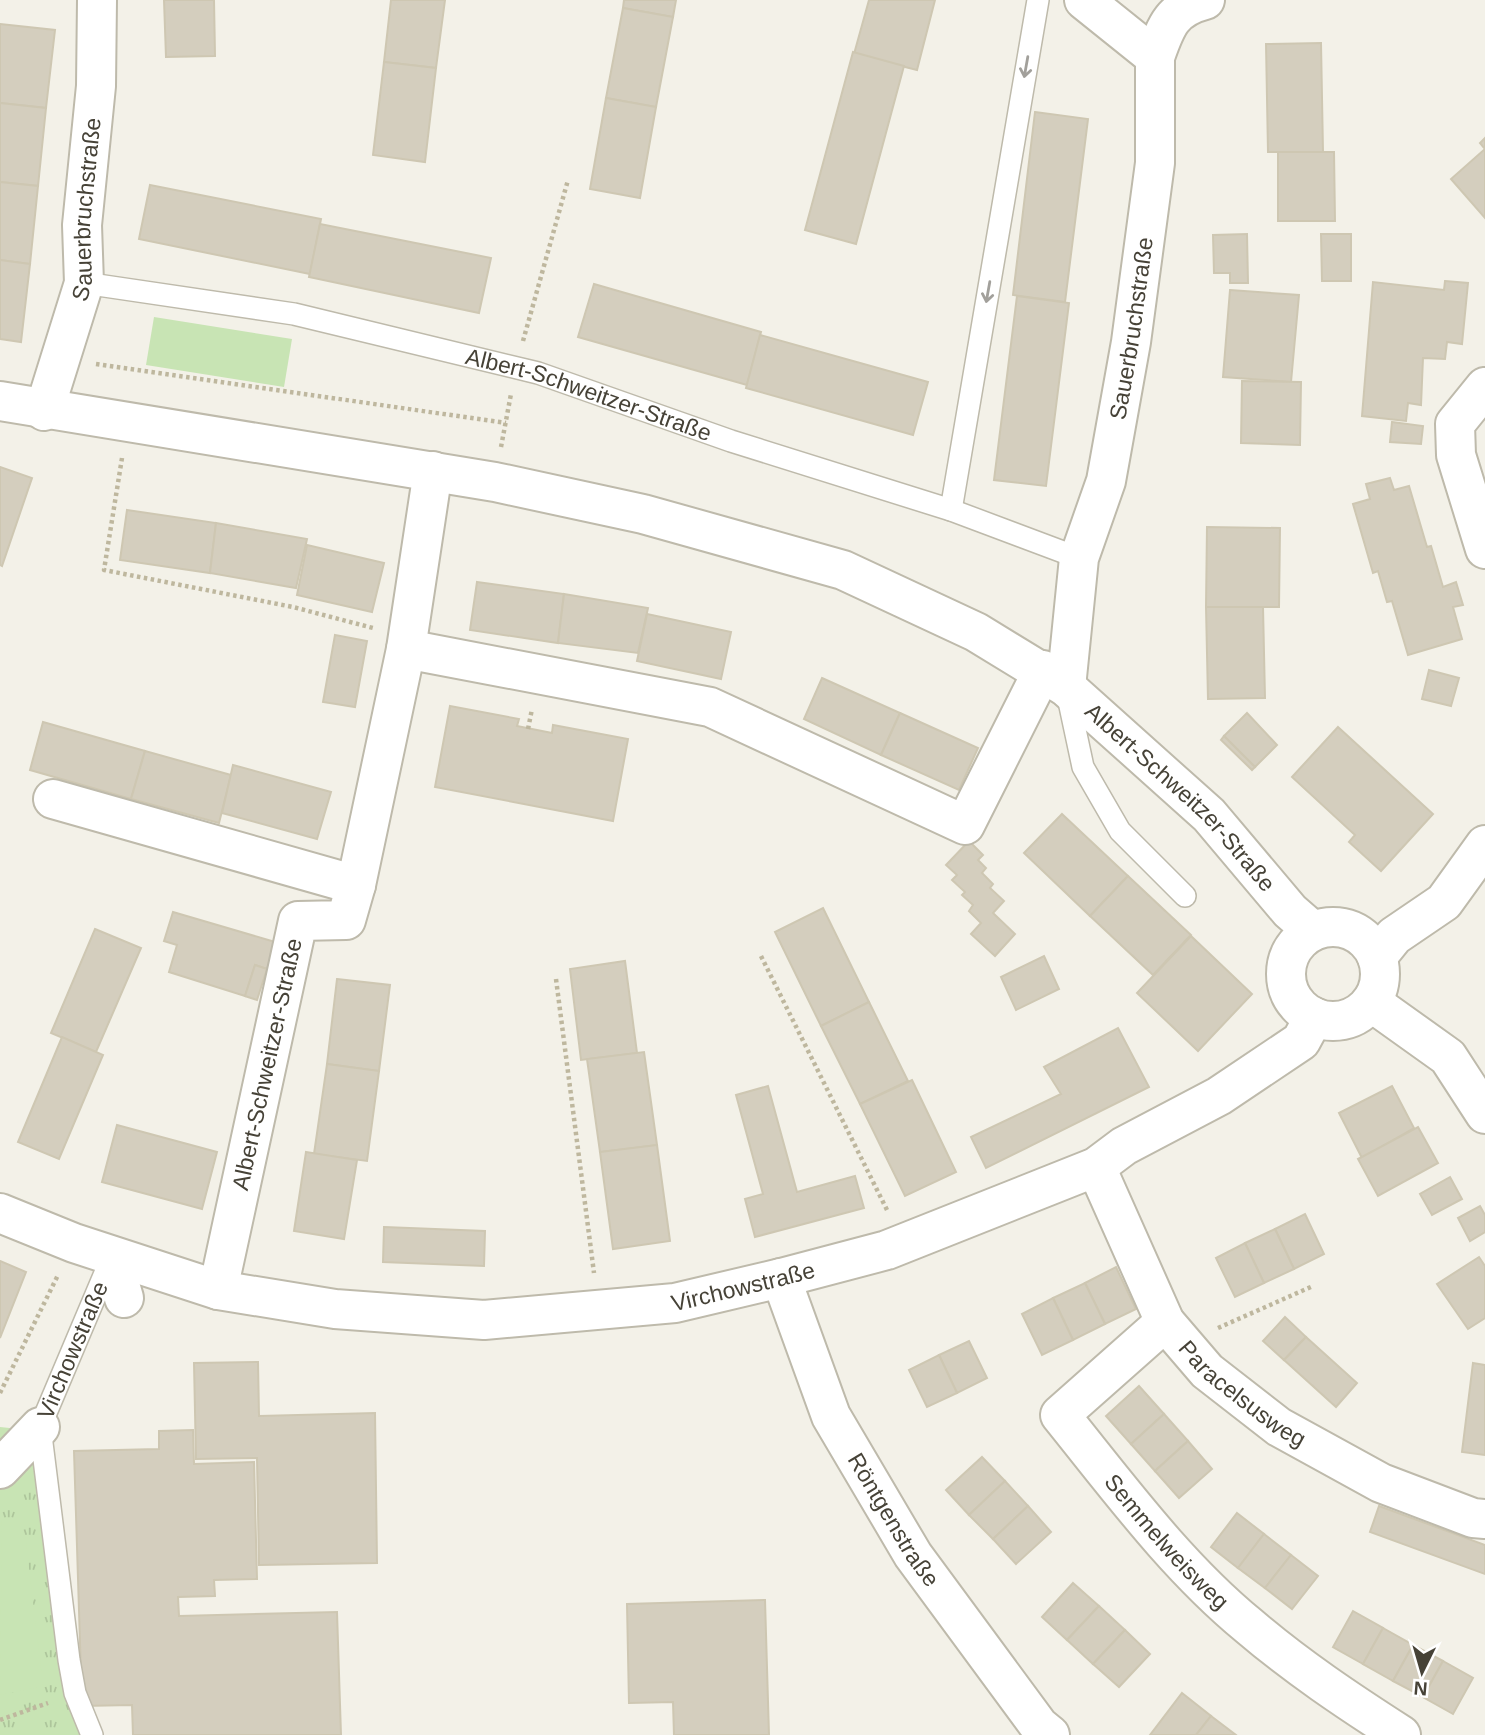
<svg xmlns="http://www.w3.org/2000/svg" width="1485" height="1735" viewBox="0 0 1485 1735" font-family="Helvetica,sans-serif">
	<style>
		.grass { fill: url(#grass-tufts) }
		.pitch { fill: #c8e4b4 }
		.building { fill: #d4cebe; stroke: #cec7b2; stroke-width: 2 }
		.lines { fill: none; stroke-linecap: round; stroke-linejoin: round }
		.lane-casing { stroke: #bebaab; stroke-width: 24 }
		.street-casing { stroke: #bebaab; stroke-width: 42 }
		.path { stroke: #beb79e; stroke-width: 4.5; stroke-dasharray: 3.5 3.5; stroke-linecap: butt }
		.lane { stroke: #fff; stroke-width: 21 }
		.street { stroke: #fff; stroke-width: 38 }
		.oneway { stroke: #a2a09b }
		.labels { text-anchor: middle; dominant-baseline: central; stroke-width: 6; stroke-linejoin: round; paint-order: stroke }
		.street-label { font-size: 23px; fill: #464237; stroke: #fff }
	</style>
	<defs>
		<pattern id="grass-tufts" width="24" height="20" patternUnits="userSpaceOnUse" patternTransform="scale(1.75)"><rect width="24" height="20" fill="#c8e4b4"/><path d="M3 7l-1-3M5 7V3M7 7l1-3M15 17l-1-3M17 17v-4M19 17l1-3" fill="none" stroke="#adc59b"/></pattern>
	</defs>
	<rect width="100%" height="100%" fill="#f3f1e8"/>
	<!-- grass -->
	<polygon class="grass" points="0,1427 29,1430 87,1735 0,1735"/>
	<!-- pitch -->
	<g class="pitch">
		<polygon points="154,317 292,339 284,387 146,365"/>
		<polygon points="2,1518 26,1543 43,1686 0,1695"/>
	</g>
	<!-- building -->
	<g class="building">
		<polygon points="164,0 214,0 215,56 166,57"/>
		<polygon points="391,0 445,0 436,68 384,62"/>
		<polygon points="624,0 676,0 673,17 623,8"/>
		<polygon points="869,0 935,0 917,70 854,54"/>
		<polygon points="623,8 673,17 656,107 606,98"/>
		<polygon points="0,24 55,30 46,108 0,103"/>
		<polygon points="1321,43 1323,152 1268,152 1266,44"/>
		<polygon points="853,52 904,66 856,244 805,230"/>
		<polygon points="384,62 436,68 425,162 373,155"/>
		<polygon points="606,98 656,107 640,198 590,189"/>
		<polygon points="0,103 46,108 38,186 0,182"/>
		<polygon points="1035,112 1088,119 1065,302 1013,295"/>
		<polygon points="1485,138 1485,218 1451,179 1485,149 1480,143"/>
		<polygon points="1278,152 1334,152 1335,221 1278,221"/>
		<polygon points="0,182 38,186 30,264 0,260"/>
		<polygon points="150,185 321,219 310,274 139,239"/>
		<polygon points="320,224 491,258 479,313 309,277"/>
		<polygon points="1247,234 1248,283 1230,283 1230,273 1214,273 1213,235"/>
		<polygon points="1321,234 1351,234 1351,281 1322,281"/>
		<polygon points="0,260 30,264 21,342 0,339"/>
		<polygon points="1445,281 1468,283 1462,344 1447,342 1445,359 1423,358 1421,405 1408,403 1406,421 1362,416 1373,282 1444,290"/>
		<polygon points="594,284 761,332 747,385 578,337"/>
		<polygon points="1230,290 1299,295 1291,382 1223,377"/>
		<polygon points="1017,296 1069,303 1046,486 994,480"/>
		<polygon points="760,335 928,382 913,435 746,388"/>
		<polygon points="1242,381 1301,382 1300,445 1241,443"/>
		<polygon points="1392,422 1423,426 1421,444 1390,442"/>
		<polygon points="0,467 32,478 2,566 0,565"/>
		<polygon points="1390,478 1394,490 1409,486 1427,547 1431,546 1443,587 1456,582 1463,605 1453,607 1462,639 1408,655 1392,601 1387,602 1378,571 1373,573 1353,504 1370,499 1366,484"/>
		<polygon points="127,510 216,523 210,573 120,560"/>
		<polygon points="216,523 307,539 296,588 210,573"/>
		<polygon points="1207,527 1280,528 1279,607 1206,607"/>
		<polygon points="307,545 384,563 372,612 297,595"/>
		<polygon points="477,582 564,594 558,643 470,630"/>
		<polygon points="564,594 648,608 638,653 558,643"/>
		<polygon points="1206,607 1263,607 1265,698 1208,699"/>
		<polygon points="647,614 731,632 721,679 637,661"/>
		<polygon points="335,635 367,641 355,707 323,702"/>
		<polygon points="1429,670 1459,678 1451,706 1422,699"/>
		<polygon points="822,678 900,713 881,755 804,719"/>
		<polygon points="450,706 519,719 517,726 552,733 553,725 628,739 613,821 435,787"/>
		<polygon points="900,713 978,748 959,790 881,755"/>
		<polygon points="1247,713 1277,745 1255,767 1224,736"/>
		<polygon points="43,722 145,751 131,799 30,770"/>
		<polygon points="1338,727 1433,814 1381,871 1349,842 1355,835 1292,777"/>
		<polygon points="1224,736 1255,767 1252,770 1221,740"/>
		<polygon points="145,751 231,775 219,823 131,799"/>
		<polygon points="233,765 331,792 317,839 222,813"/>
		<polygon points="1062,814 1128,876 1090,916 1024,853"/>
		<polygon points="969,841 983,855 978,860 986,868 982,873 993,884 990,888 1004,901 993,913 1015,934 995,956 971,934 981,923 969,911 973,905 962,895 965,892 952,880 957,875 946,865"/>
		<polygon points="1128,876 1191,935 1153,975 1090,916"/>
		<polygon points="823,908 869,1002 821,1026 775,932"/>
		<polygon points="173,912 275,942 267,969 255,965 245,996 169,972 177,945 164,941"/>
		<polygon points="95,929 141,948 96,1052 51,1033"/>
		<polygon points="1191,936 1252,994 1198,1051 1137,993"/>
		<polygon points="1044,956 1059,989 1016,1010 1001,977"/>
		<polygon points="625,961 637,1053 581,1060 570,969"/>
		<polygon points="255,965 267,969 257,1000 245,996"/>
		<polygon points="337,979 390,985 379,1071 327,1064"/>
		<polygon points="869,1002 908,1081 860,1104 821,1026"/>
		<polygon points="1118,1028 1149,1087 986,1168 971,1137 1061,1094 1044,1067"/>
		<polygon points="62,1037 103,1055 59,1159 18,1142"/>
		<polygon points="644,1052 657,1145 600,1152 587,1059"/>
		<polygon points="327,1064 379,1071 367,1161 314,1154"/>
		<polygon points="912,1080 956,1172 905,1196 860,1104"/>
		<polygon points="768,1086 797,1192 855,1176 864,1208 755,1237 745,1199 763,1194 736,1095"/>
		<polygon points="1392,1086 1414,1128 1362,1158 1339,1113"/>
		<polygon points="117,1125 217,1152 202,1209 102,1182"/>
		<polygon points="1418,1127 1438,1163 1378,1196 1358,1159"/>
		<polygon points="657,1145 670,1241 613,1249 600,1152"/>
		<polygon points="306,1152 357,1160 344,1239 294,1231"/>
		<polygon points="1450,1177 1462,1199 1432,1215 1420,1194"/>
		<polygon points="1480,1206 1485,1215 1485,1232 1470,1241 1458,1218"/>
		<polygon points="1305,1214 1324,1254 1294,1269 1275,1229"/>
		<polygon points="384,1227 485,1231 484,1266 383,1262"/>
		<polygon points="1275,1229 1294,1269 1264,1283 1245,1243"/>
		<polygon points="1245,1243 1264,1283 1235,1297 1216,1258"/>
		<polygon points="1479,1257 1485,1266 1485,1318 1468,1329 1437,1284"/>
		<polygon points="0,1261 26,1272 0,1338"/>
		<polygon points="1116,1267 1136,1309 1105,1324 1085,1283"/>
		<polygon points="1085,1283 1105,1324 1073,1340 1053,1298"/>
		<polygon points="1053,1298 1073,1340 1042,1355 1022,1314"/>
		<polygon points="1285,1317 1306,1337 1284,1360 1263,1341"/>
		<polygon points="1306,1337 1357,1383 1336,1407 1284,1360"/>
		<polygon points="969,1341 987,1378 957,1393 939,1355"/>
		<polygon points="939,1355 957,1393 927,1407 909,1370"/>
		<polygon points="258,1362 259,1416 375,1413 377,1563 259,1565 257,1458 196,1459 194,1363"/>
		<polygon points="1473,1363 1485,1365 1485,1455 1462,1452"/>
		<polygon points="1139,1386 1164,1414 1131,1444 1106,1416"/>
		<polygon points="1164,1414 1188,1441 1155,1471 1131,1444"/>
		<polygon points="193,1430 194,1464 254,1462 257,1579 214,1580 215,1596 178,1597 179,1616 337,1612 341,1735 133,1735 132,1705 82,1706 74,1451 159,1449 159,1431"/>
		<polygon points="1188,1441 1212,1469 1179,1498 1155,1471"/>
		<polygon points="982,1457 1005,1481 969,1515 946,1490"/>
		<polygon points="1005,1481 1028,1506 993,1539 969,1515"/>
		<polygon points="1028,1506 1051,1532 1016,1564 993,1539"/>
		<polygon points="1379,1506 1485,1545 1485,1574 1370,1532"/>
		<polygon points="1237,1513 1264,1534 1238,1568 1211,1547"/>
		<polygon points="1264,1534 1291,1555 1265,1588 1238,1568"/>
		<polygon points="1291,1555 1318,1576 1292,1609 1265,1588"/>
		<polygon points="1073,1583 1099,1606 1067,1640 1042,1617"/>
		<polygon points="765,1600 769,1735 674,1735 673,1702 629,1703 627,1604"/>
		<polygon points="1099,1606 1125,1630 1093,1664 1067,1640"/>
		<polygon points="1353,1611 1383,1628 1363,1664 1333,1647"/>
		<polygon points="1383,1628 1413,1645 1393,1681 1363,1664"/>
		<polygon points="1125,1630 1150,1654 1119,1687 1093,1664"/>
		<polygon points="1413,1645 1443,1661 1423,1697 1393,1681"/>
		<polygon points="1443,1661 1473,1678 1453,1714 1423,1697"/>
		<polygon points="1182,1693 1211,1716 1196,1735 1150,1735"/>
		<polygon points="1211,1716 1236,1735 1196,1735"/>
	</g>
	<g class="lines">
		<defs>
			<g id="lane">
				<path id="s1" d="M84,283L294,314L538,373L731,441L951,510L1079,558"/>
				<polyline points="951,510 1038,0"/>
				<polyline points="1067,692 1083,767 1120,831 1185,896"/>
				<path id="s2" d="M92,1735L75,1693L69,1660L40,1427L111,1259"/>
			</g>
			<g id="street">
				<path d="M1155,57C1166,26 1171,9 1205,0"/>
				<polyline points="1485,387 1455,424 1456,455 1485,549"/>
				<path id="s3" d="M0,401L495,482L643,514L843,570L976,632L1066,687L1209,815L1290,911L1313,931"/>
				<path id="s4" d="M44,411L84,283L82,225L96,86L97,0"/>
				<polyline points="406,649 710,707 965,825 1043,670"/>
				<path id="s5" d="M1066,687L1079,558L1106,481L1131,342L1155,163V57L1084,0"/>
				<polyline points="53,799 356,885"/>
				<circle cx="1333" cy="974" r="47"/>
				<polyline points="1377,957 1394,936 1444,902 1485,845"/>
				<polyline points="1371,1002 1448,1057 1485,1114"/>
				<path id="s6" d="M1096,1167L1165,1322L1207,1371L1279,1427L1381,1483L1473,1518L1485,1519"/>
				<path id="s7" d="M0,1213L74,1243L218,1290L335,1309L484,1320L675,1303L781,1278L887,1250L1096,1167L1124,1146L1219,1096L1301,1041L1314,1017"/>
				<polyline points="112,1257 124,1298"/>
				<path id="s8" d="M781,1278L831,1416L913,1555L1039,1726L1050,1735"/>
				<path id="s9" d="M218,1290L298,921L346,920L356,885L406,649L433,471"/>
				<path id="s10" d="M1165,1322L1060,1415C1119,1488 1176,1566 1249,1626C1297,1667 1348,1701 1401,1735"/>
				<polyline points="0,1469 40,1427"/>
			</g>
		</defs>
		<!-- lane casing -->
		<use href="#lane" class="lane-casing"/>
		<!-- street casing -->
		<use href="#street" class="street-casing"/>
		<!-- path -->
		<g class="path">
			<polyline points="523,341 568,180"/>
			<polyline points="96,364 506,423"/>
			<polyline points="501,447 511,394"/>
			<polyline points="122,458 104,570 293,607 373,628"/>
			<polyline points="528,729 532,709"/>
			<polyline points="761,956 888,1212"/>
			<polyline points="556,979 594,1273"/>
			<polyline points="1218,1328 1313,1286"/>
			<polyline points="0,1393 58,1275"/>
			<polyline points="0,1720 48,1703"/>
		</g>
		<!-- lane -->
		<use href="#lane" class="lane"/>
		<!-- street -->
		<use href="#street" class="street"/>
	</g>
	<!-- one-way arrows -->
	<defs><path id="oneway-shaft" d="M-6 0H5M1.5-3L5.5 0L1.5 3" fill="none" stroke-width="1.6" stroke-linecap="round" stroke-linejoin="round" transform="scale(1.75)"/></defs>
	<g class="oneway">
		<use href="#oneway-shaft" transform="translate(1026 67) rotate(100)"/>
		<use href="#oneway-shaft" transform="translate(988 292) rotate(100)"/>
	</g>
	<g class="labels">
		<!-- street labels -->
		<g class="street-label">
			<text stroke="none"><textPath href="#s4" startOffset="208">Sauerbruchstraße</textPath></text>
			<text stroke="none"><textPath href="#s5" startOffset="366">Sauerbruchstraße</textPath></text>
			<text stroke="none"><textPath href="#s1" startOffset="518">Albert-Schweitzer-Straße</textPath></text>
			<text stroke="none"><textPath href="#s3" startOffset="1272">Albert-Schweitzer-Straße</textPath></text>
			<text stroke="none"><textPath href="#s9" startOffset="231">Albert-Schweitzer-Straße</textPath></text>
			<text stroke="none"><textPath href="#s7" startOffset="761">Virchowstraße</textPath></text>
			<text stroke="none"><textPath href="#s2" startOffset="397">Virchowstraße</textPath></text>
			<text stroke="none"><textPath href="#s6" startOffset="276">Paracelsusweg</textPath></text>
			<text stroke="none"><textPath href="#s8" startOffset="268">Röntgenstraße</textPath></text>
			<text stroke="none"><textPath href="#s10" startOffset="306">Semmelweisweg</textPath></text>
		</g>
	</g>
	<!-- north arrow -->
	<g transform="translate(1422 1672) rotate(185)" stroke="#ffffff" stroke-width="5" paint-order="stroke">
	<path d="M0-5L12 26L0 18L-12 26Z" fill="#464237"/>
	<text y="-10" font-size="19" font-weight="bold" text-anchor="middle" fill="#464237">N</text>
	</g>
</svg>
